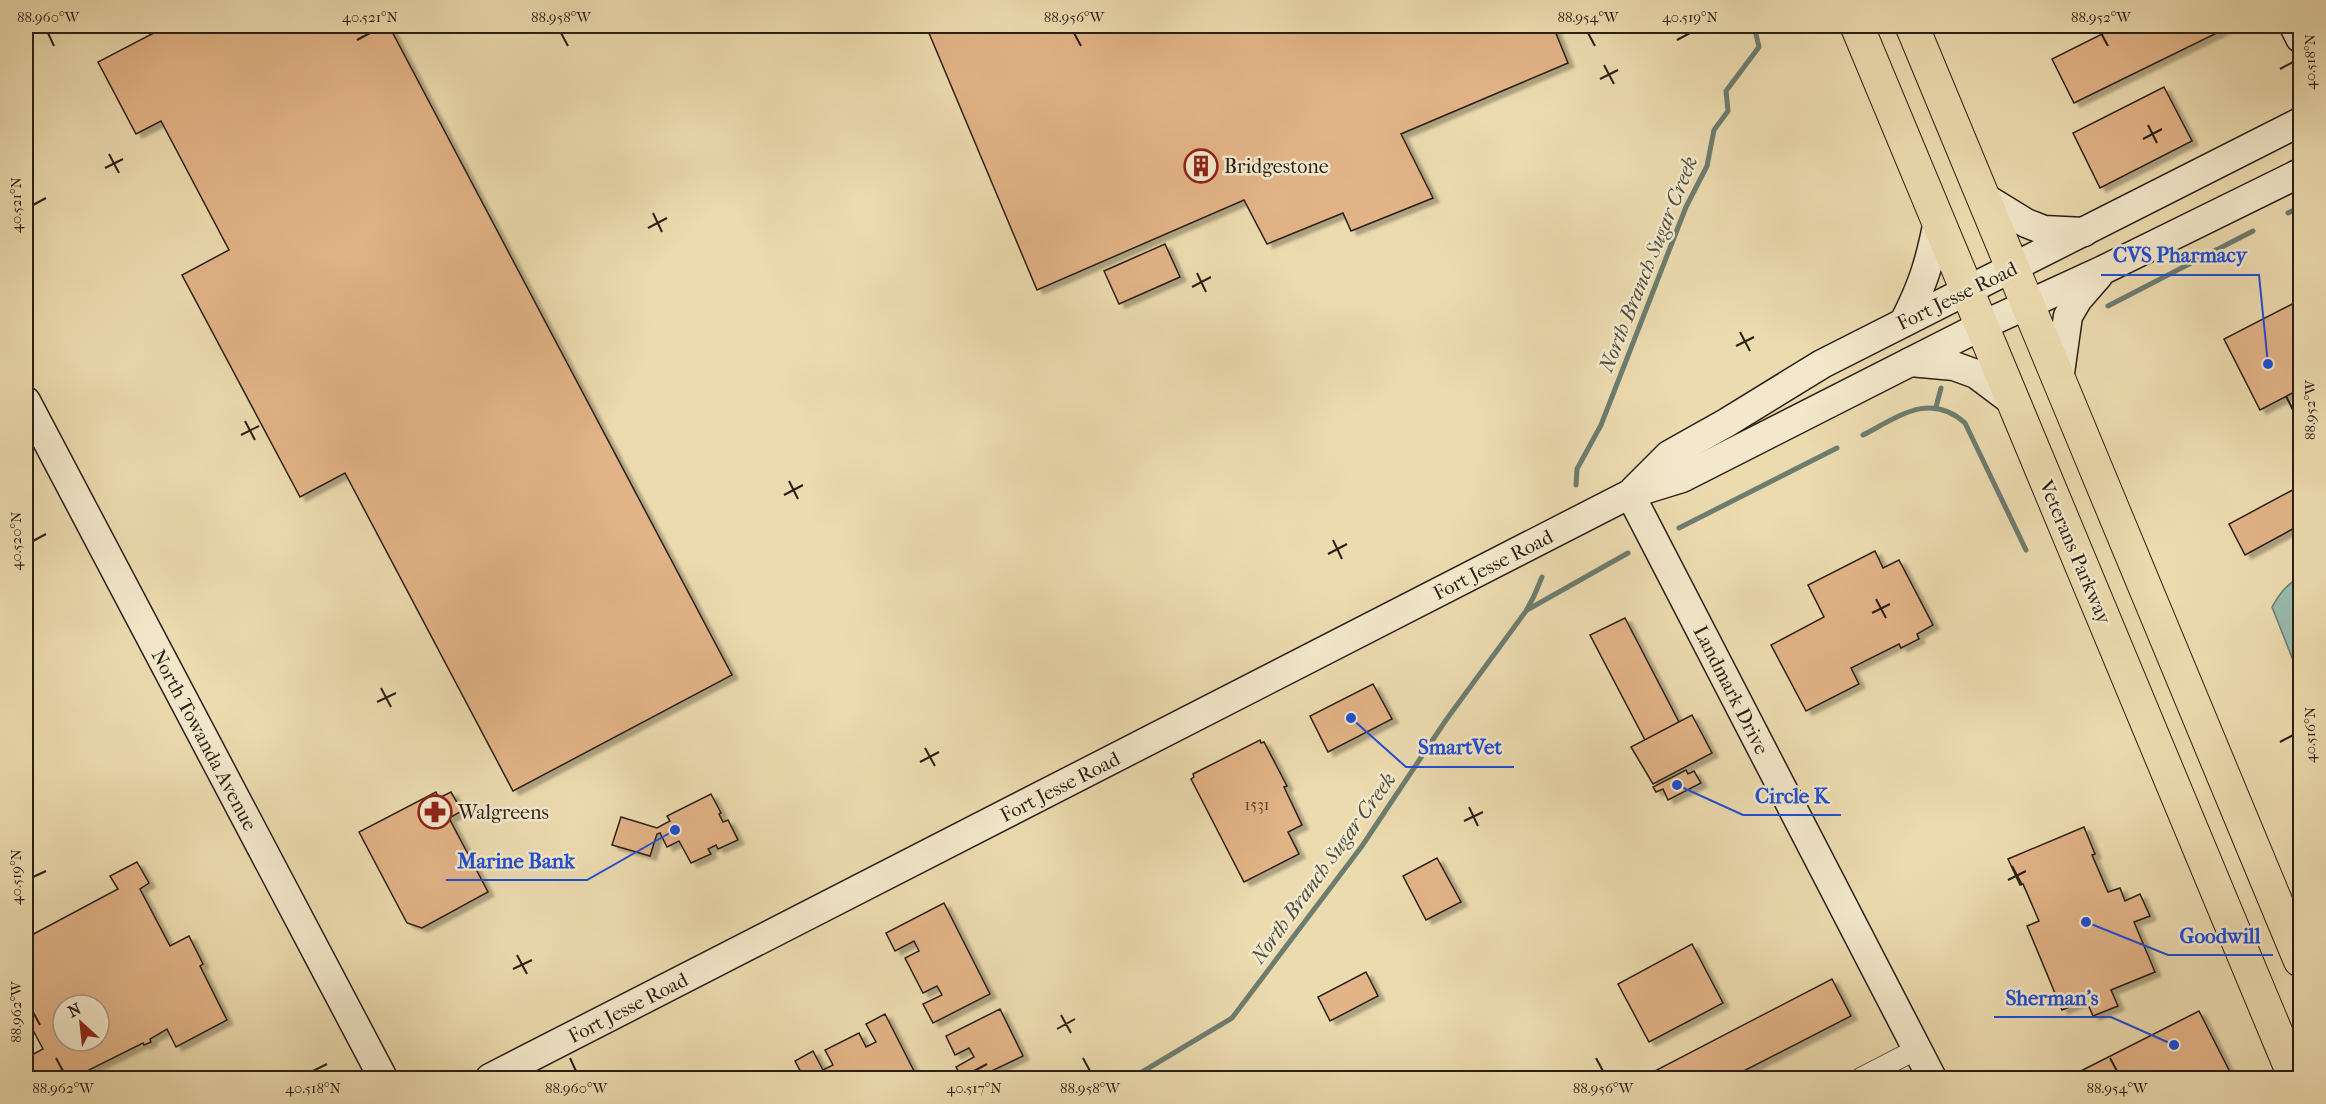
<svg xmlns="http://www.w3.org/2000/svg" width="2326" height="1104" viewBox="0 0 2326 1104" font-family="'IM FELL French Canon',serif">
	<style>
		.water { fill: #99bbad; stroke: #6c7d70; stroke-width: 1.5 }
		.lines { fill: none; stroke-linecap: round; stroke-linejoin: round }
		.stream { stroke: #6c7d70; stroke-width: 5 }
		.building { fill: #e2b387; stroke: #292015; stroke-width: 1.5; fill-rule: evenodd; filter: url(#shadow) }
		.street-casing { stroke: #5a4f3c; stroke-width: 22 }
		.secondary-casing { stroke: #292015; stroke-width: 31 }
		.highway-casing { stroke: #292015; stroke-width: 35 }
		.street { stroke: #f3e8cb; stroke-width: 20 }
		.secondary { stroke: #f3e8cb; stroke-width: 28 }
		.highway { stroke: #ecdbaf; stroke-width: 33 }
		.ticks { fill: none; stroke: #292015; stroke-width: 2 }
		.labels { text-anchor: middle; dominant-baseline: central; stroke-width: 5; stroke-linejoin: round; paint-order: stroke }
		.number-label { font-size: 16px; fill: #574532 }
		.poi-label { font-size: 20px; fill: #292015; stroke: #f3e8cb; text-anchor: start }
		.street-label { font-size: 20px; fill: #292015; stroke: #f3e8cb }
		.water-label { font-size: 21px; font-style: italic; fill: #4b4e43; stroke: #f3e8cb }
		.leader { fill: none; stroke: #1d4ed8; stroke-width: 2 }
		.callout-dot { fill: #1d4ed8; stroke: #f3e8cb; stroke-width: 2 }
		.callout-label { font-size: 21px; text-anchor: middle; font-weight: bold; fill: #1d4ed8; stroke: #f3e8cb; stroke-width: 5; stroke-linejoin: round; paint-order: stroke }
		.neatline { fill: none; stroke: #292015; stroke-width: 2 }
		.ticks-label { font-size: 15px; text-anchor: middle; fill: #292015 }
	</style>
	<defs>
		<filter id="shadow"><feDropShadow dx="6" dy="4" stdDeviation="1.5" flood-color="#0004"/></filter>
	</defs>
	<rect width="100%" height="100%" fill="#ecdbaf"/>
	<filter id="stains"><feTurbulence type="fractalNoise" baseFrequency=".00333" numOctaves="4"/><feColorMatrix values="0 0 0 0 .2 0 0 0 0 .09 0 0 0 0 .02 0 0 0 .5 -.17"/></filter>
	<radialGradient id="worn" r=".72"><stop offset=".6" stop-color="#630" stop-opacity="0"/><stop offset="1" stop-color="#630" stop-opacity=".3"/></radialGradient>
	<!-- water -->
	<path class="water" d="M2300,577V678L2272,607C2280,593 2286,585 2300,577Z"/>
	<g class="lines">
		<!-- stream -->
		<g class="stream">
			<polyline points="2288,213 2300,207"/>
			<polyline points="2108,306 2253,231"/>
			<polyline points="1936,407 1941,388"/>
			<path d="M1863,435C1898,417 1930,391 1965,423L2026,550"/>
			<polyline points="1576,485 1577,469 1601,425 1686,207 1707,166 1714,130 1728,111 1726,91 1759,47 1754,26"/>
			<polyline points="1679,528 1837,448"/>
			<polyline points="1527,610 1628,553"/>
			<polyline points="1132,1078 1232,1018 1362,846 1446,720 1526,611 1534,596 1542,577"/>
		</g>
	</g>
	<!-- building -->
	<g class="building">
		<polygon points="167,26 389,26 732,675 513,791 345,473 300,497 182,275 229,250 161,121 136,134 98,62"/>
		<polygon points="926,26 1553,26 1568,63 1401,134 1433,198 1351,231 1343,213 1267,244 1244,200 1037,290"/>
		<polygon points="2118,26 2231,26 2074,103 2052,59"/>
		<polygon points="2164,87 2192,141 2100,188 2073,133"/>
		<polygon points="1165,244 1180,277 1119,304 1104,271"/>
		<polygon points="2300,300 2300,389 2260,410 2224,339"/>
		<polygon points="2300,486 2300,525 2245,555 2229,524"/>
		<polygon points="1875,551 1883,568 1899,560 1933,625 1917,634 1919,639 1901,648 1899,644 1851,668 1859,684 1806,711 1771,645 1824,617 1808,585"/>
		<polygon points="1625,618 1680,724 1646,742 1590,635"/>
		<polygon points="1373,684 1392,719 1328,752 1310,716"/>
		<polygon points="1692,715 1712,753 1653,784 1631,747"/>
		<polygon points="1260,740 1261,743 1264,742 1287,786 1284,787 1302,825 1288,832 1299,854 1244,882 1191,779 1194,777 1193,774"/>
		<polygon points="1686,770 1688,774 1694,771 1701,783 1668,800 1663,789 1656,792 1653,787"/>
		<polygon points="436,792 439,798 451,792 462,811 449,818 488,892 422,928 407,923 359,832"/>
		<polygon points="711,794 721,813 719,814 723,822 728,820 738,840 718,849 716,845 708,849 711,854 691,863 679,841 667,847 660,833 657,834 650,856 612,845 621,817 657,828 670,821 667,816"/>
		<polygon points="2084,827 2095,854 2092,855 2108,892 2120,888 2125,901 2140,894 2150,916 2134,922 2155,972 2111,990 2118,1006 2093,1016 2086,1000 2062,1010 2027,926 2039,921 2023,884 2020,885 2008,859"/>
		<polygon points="1437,858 1461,902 1426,920 1403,876"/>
		<path d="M137,862L149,883L140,889L170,946L189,936L203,964L200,966L227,1020L176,1047L167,1029L150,1039L151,1042L144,1045L143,1043L73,1078H26V1058L43,1049L26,1017V938L118,889L110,876ZM63,1005H99V1041H63Z"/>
		<polygon points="944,903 990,994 933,1023 923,1004 942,995 937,986 923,993 905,958 919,951 914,941 895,951 886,933"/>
		<polygon points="1692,944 1723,1003 1649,1042 1618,984"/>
		<polygon points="1366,972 1378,996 1330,1021 1318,997"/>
		<polygon points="1832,979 1851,1016 1730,1078 1651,1078 1649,1074"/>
		<polygon points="1000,1009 1023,1056 977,1078 962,1078 956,1067 974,1057 969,1048 955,1055 946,1036"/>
		<polygon points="2199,1011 2233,1078 2067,1078"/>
		<polygon points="885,1014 915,1073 905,1078 804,1078 795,1061 813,1051 823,1070 833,1065 825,1050 859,1033 866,1047 876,1042 866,1024"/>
		<polygon points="617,1071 621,1078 602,1078"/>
		<polygon points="775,1071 779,1078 760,1078"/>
		<polygon points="1342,1075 1360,1077 1364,1078 1330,1078"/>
	</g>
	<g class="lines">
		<defs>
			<polyline id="street" points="1861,1078 1917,1049"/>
			<g id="secondary">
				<polyline points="2294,26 2300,38"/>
				<polyline points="1982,196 2026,223 2044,230 2084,232"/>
				<path d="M1904,322C1923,285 1930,262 1938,221"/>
				<polyline points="1910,362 1954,366 1976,374 2012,401"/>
				<polyline points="2059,380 2068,316 2078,299 2098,276"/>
				<polyline points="26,401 383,1078"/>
				<polyline points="1634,490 1669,455 1726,423 1822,364 2300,122"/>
				<polyline points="1630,494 1932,1078"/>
				<polyline points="490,1078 1630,494 1682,478 1981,326 2103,270 2300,173"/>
			</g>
			<g id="highway">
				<polyline points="1857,26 2295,1078"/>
				<polyline points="1912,26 2300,960"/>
			</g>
		</defs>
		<!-- street casing -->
		<use href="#street" class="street-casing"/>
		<!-- secondary casing -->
		<use href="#secondary" class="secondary-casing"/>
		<!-- highway casing -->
		<use href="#highway" class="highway-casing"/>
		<!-- street -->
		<use href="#street" class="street"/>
		<!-- secondary -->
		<use href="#secondary" class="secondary"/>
		<!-- highway -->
		<use href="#highway" class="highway"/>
	</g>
	<!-- ticks -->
	<path class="ticks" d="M48,33L54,46M561,33L568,46M1074,33L1081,46M1588,33L1595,46M2101,33L2108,46M357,40L370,33M1677,40L1690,33M1604,65L1614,84M2280,69L2293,62M1600,79L1618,70M2148,125L2157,143M2143,139L2162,129M109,154L119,173M105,168L123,159M33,205L46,198M653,213L662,232M648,228L667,218M1197,273L1206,292M1192,287L1211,277M1740,332L1750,351M1736,346L1754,337M2286,396L2293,410M245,421L255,440M241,435L259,426M789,481L798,499M784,495L803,485M1333,540L1342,559M33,541L46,534M1328,554L1347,544M1876,599L1886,618M1872,613L1890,604M381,688L391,707M377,702L396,693M2280,742L2293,735M925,748L935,766M920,762L939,752M1469,807L1478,826M1464,821L1483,812M2012,866L2022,885M33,877L46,871M2008,880L2026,871M517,955L527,974M513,969L532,960M33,1012L40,1025M1061,1015L1071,1033M1057,1029L1075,1019M56,1058L63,1071M570,1058L576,1071M1083,1058L1090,1071M1596,1058L1603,1071M2110,1058L2117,1071M313,1071L327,1064M974,1071L987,1064"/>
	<!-- icons -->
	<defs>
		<symbol id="building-ring" viewBox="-11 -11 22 22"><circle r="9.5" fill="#f3e8cb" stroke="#8f2418" stroke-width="1.5"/><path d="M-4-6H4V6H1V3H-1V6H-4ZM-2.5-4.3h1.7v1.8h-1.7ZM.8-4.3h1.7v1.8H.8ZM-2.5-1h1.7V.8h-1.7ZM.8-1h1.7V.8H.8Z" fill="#8f2418"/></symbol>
		<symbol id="pharmacy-ring" viewBox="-11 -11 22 22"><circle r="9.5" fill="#f3e8cb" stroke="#8f2418" stroke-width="1.5"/><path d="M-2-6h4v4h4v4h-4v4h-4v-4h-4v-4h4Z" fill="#8f2418"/></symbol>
	</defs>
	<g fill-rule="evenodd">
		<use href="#building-ring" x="1182" y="147" width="38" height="38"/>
		<use href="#pharmacy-ring" x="416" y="793" width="38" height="38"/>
	</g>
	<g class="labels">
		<!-- number labels -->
		<g class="number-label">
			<text x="1257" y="804">1531</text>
		</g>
		<!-- poi labels -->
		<g class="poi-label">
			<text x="1224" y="166">Bridgestone</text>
			<text x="458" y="812">Walgreens</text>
		</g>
		<!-- street labels -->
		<g class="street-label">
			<text transform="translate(1957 296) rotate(-26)">Fort Jesse Road</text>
			<text transform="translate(2075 552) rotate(67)">Veterans Parkway</text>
			<text transform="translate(1493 565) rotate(-27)">Fort Jesse Road</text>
			<text transform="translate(1731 690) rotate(63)">Landmark Drive</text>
			<text transform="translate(204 740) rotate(62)">North Towanda Avenue</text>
			<text transform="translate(1060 787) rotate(-27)">Fort Jesse Road</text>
			<text transform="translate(628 1008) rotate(-27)">Fort Jesse Road</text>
		</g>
		<!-- water labels -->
		<g class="water-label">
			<text transform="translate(1648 264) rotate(-68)">North Branch Sugar Creek</text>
			<text transform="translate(1323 868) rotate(-54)">North Branch Sugar Creek</text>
		</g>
	</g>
	<!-- callouts -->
	<path class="leader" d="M2268 364L2259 275H2101M1351 718L1406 767H1514M1677 785L1743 815H1841M675 830L587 880H446M2086 922L2168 955H2273M2174 1045L2111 1017H1994"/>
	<g class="callout-dot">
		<circle cx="2268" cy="364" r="6"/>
		<circle cx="1351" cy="718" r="6"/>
		<circle cx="1677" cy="785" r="6"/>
		<circle cx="675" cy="830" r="6"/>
		<circle cx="2086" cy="922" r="6"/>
		<circle cx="2174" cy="1045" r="6"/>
	</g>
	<g class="callout-label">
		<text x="2180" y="262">CVS Pharmacy</text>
		<text x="1460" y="754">SmartVet</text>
		<text x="1792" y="803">Circle K</text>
		<text x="516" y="868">Marine Bank</text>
		<text x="2220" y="943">Goodwill</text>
		<text x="2052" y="1005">Sherman's</text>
	</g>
	<!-- margin -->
	<rect width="2326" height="1104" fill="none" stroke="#ecdbaf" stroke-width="66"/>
	<!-- north arrow -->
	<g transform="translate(81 1023) rotate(333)"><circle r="28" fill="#f3e8cb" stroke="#a29882" stroke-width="1.5"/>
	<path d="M0-4.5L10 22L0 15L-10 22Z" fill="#8f2418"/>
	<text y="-9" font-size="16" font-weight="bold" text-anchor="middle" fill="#292015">N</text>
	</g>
	<rect x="33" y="33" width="2260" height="1038" class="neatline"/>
	<g class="ticks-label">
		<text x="48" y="22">88.960°W</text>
		<text x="370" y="22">40.521°N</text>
		<text x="561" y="22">88.958°W</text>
		<text x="1074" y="22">88.956°W</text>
		<text x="1588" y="22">88.954°W</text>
		<text x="1690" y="22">40.519°N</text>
		<text x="2101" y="22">88.952°W</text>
		<text transform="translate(2310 62) rotate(-90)" y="5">40.518°N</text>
		<text transform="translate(16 205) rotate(-90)" y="5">40.521°N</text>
		<text transform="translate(2310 410) rotate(-90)" y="5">88.952°W</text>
		<text transform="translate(16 541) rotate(-90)" y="5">40.520°N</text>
		<text transform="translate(2310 735) rotate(-90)" y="5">40.516°N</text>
		<text transform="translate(16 877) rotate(-90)" y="5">40.519°N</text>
		<text transform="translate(16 1012) rotate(-90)" y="5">88.962°W</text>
		<text x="63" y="1093">88.962°W</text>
		<text x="313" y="1093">40.518°N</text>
		<text x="576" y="1093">88.960°W</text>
		<text x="974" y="1093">40.517°N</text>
		<text x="1090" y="1093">88.958°W</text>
		<text x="1603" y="1093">88.956°W</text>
		<text x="2117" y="1093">88.954°W</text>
	</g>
	<rect width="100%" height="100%" filter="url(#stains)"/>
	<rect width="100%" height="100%" fill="url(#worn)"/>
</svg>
